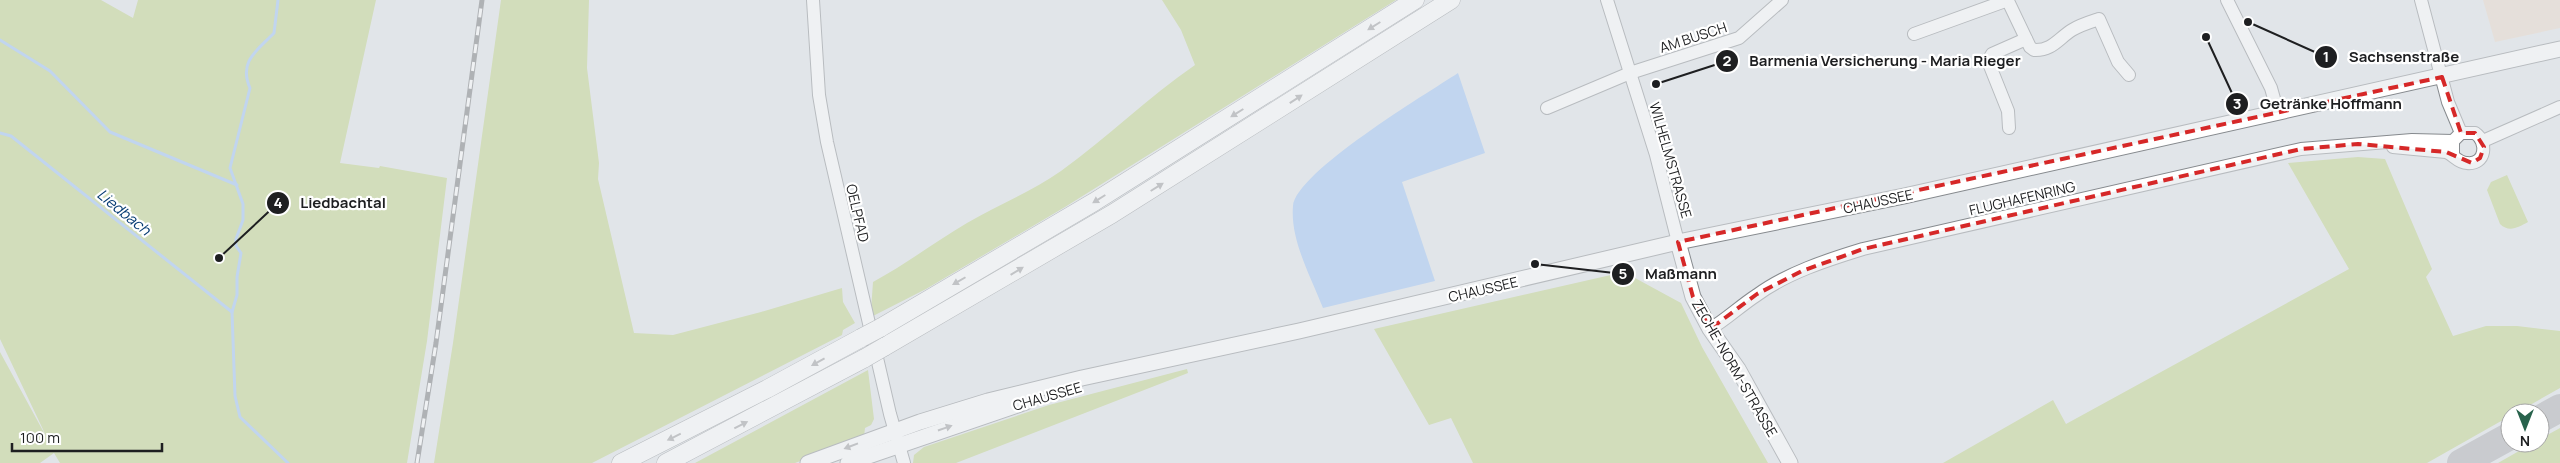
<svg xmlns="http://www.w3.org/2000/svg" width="2560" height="463" viewBox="0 0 2560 463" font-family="Manrope,sans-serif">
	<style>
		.commercial { fill: #e9d8c7 }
		.green { fill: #bed283 }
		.water { fill: #99c1f5 }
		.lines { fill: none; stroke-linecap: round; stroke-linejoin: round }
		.stream { stroke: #99c1f5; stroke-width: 3 }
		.taxiway { stroke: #aaacb0; stroke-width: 28 }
		.minor-casing { stroke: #868a8e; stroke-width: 14 }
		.major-casing { stroke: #868a8e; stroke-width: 17 }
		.highway-casing { stroke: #868a8e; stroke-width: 19 }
		.minor { stroke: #fff; stroke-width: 12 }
		.major { stroke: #fff; stroke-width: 15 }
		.highway { stroke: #fff; stroke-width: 18 }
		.rail-casing { stroke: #727477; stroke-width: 5 }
		.rail { stroke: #fff; stroke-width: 3; stroke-dasharray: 9; stroke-linecap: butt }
		.highway-bridge-casing { stroke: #868a8e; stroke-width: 19; stroke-linecap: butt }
		.highway-bridge { stroke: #fff; stroke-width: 18 }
		.oneway { fill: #9a9a9b }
		.marked { fill: none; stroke: #d62828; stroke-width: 4; stroke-dasharray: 10 6; stroke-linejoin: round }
		.labels { text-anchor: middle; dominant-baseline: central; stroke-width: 4.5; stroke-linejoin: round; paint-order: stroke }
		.street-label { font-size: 14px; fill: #1e1f21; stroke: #fff }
		.water-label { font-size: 15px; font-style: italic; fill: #043a72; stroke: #fff }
		.leader { fill: none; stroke: #1e1f21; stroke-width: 2 }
		.callout-dot { fill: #1e1f21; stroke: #fff; stroke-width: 2 }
		.mark-label { font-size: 15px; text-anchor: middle; font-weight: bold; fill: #fff }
		.callout-label { font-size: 15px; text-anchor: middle; font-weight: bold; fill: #1e1f21; stroke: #fff; stroke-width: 4.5; stroke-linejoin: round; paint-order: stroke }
	</style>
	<rect width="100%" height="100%" fill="#e1e5e9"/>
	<!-- commercial -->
	<polygon class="commercial" points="2483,0 2560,0 2560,28 2495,42"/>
	<!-- green -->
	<g class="green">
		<polygon points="0,0 101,0 133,18 138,0 376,0 340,163 379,168 380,166 447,178 427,341 407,463 60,463 54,453 40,463 0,463 0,352 48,440 0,339"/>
		<polygon points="501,0 589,0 587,68 599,163 598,179 634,333 673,335 761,312 842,288 843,302 855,323 843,330 842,335 592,463 434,463 453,343"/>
		<path d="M1162,0H1396L1065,207L926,289L873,316L871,310L873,282C906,264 935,242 967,223C998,205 1031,192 1061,171C1107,138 1148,97 1195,65L1181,30Z"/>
		<polygon points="2358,157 2385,159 2432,269 2426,277 2453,336 2486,326 2517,326 2560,331 2560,388 2516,413 2510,413 2510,416 2427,463 1943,463 2053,400 2066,424 2349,269 2288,163"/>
		<path d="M2507,175L2528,222C2519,227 2509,233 2500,224L2487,190L2491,182Z"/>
		<polygon points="1624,272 1681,303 1702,347 1768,463 1473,463 1451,418 1429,425 1374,329"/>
		<polygon points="1187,369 1188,373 956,463 913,463 914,455 924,447 1049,405"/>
		<polygon points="868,370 874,419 871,425 865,428 864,437 795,463 695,463"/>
		<polygon points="2560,428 2560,463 2498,463 2533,443 2540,443 2540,439"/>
	</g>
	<!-- water -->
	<path class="water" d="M1458,73L1485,153L1402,182L1435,281L1323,308C1311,277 1290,240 1293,206C1296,172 1426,94 1458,73Z"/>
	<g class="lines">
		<!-- stream -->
		<g class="stream">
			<path d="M278,0L274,33C258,50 238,61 250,88L230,168L243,204V220L236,239V246L241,253L237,277V295L232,312L235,396L240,417L288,463"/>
			<polyline points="0,40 50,71 110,132 237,185"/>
			<polyline points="0,133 11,136 232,312"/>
		</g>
		<!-- taxiway -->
		<g class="taxiway">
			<polyline points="2540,419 2560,408"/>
			<polyline points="2461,463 2510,436"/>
		</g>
		<defs>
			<g id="minor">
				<polyline points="813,0 819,95 827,142 890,414 904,463"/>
				<polyline points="1607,0 1656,155 1678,242"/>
				<polyline points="2227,0 2271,88 2278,113"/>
				<polyline points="2421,0 2448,102 2461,133"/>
				<path d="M2008,1L2030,47L2034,50C2052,51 2059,38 2072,30C2080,25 2090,22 2099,19L2118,62L2129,75"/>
				<polyline points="1914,34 2008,0"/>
				<polyline points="1547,108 1630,73 1739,38 1782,0"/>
				<polyline points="2009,128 2008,111 1988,61 1992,54 2026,39"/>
				<polyline points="2483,141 2560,107"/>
				<path d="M2393,147L2446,152C2454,155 2458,163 2467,163C2486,165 2488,142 2475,133H2461L2453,141V155"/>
				<path d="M1710,329C1727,319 1740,306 1757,295C1787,273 1827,260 1863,249L2301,149L2412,140L2453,141"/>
			</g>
			<g id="major">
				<polyline points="1678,242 1693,297 1710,329 1738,369 1790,463"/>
				<polyline points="808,463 920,422 988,401 1082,378 1299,331 1678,242 1904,196 2560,49"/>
				<polyline points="848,463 1026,402"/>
			</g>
			<g id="highway">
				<polyline points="880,328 1094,202 1415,0"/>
				<polyline points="884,347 1112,214 1451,0"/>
				<polyline points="621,463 767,389 861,338"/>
				<polyline points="666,463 865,358"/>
			</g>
		</defs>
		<!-- minor casing -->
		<use href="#minor" class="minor-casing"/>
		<!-- major casing -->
		<use href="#major" class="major-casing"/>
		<!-- highway casing -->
		<use href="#highway" class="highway-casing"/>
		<!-- minor -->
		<use href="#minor" class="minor"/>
		<!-- major -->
		<use href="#major" class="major"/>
		<!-- highway -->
		<use href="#highway" class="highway"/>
		<defs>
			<polyline id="rail" points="417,463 436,343 482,0"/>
		</defs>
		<!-- rail casing -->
		<use href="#rail" class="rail-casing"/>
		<!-- rail -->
		<use href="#rail" class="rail"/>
		<defs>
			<g id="highway-bridge">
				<polyline points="861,338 880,328"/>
				<polyline points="865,358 884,347"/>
			</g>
		</defs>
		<!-- highway-bridge casing -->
		<use href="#highway-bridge" class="highway-bridge-casing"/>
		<!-- highway-bridge -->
		<use href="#highway-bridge" class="highway-bridge"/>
	</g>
	<!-- one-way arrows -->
	<defs><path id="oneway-solid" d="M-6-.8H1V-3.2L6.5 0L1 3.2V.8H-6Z" transform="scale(1.25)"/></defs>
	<g class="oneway">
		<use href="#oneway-solid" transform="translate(1374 26) rotate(148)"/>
		<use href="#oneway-solid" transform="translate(1296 99) rotate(-33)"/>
		<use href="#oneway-solid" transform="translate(1237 113) rotate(148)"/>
		<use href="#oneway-solid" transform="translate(1157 187) rotate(-32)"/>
		<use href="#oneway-solid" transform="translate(1099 199) rotate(148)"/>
		<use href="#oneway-solid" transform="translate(1017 271) rotate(-31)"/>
		<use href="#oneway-solid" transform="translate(959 281) rotate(150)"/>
		<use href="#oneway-solid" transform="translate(818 362) rotate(151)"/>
		<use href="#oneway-solid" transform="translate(741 425) rotate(-27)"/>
		<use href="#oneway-solid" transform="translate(945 428) rotate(-19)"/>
		<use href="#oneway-solid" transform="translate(674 437) rotate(154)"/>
		<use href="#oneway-solid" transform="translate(851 446) rotate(159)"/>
	</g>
	<!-- marked area -->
	<path d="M0 0H2560V463H0ZM2442,77L2461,133H2475L2484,147L2480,158L2472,163L2446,152L2358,144L2301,149L1863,249L1802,271L1757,294L1710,329L1693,297L1678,242Z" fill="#e1e5e9" fill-opacity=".55" fill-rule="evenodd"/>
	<path class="marked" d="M2442,77L2461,133H2475L2484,147L2480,158L2472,163L2446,152L2358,144L2301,149L1863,249L1802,271L1757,294L1710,329L1693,297L1678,242Z"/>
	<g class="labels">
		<!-- street labels -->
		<g class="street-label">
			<text transform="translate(1693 37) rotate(-18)">AM BUSCH</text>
			<text transform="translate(1671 160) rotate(74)">WILHELMSTRASSE</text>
			<text transform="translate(2022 198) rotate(-13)">FLUGHAFENRING</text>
			<text transform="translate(1878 201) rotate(-12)">CHAUSSEE</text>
			<text transform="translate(858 213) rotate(77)">OELPFAD</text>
			<text transform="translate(1483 289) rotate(-13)">CHAUSSEE</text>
			<text transform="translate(1735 368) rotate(60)">ZECHE-NORM-STRASSE</text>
			<text transform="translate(1047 396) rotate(-16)">CHAUSSEE</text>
		</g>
		<!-- water labels -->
		<g class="water-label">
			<text transform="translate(124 212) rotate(39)">Liedbach</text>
		</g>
	</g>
	<!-- callouts -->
	<path class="leader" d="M2248 22L2326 57M1656 84L1727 61M2206 37L2237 104M219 258L278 203M1535 264L1623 274"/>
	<g class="callout-dot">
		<circle cx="2248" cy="22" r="5"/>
		<circle cx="1656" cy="84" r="5"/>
		<circle cx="2206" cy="37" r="5"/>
		<circle cx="219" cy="258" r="5"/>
		<circle cx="1535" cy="264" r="5"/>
		<circle cx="2326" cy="57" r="12"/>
		<circle cx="1727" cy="61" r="12"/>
		<circle cx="2237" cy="104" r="12"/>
		<circle cx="278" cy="203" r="12"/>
		<circle cx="1623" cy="274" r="12"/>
	</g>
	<g class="mark-label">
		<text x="2326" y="62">1</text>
		<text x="1727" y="66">2</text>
		<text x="2237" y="109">3</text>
		<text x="278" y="208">4</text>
		<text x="1623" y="279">5</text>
	</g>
	<g class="callout-label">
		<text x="2404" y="62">Sachsenstraße</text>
		<text x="1885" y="66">Barmenia Versicherung - Maria Rieger</text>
		<text x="2331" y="109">Getränke Hoffmann</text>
		<text x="343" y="208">Liedbachtal</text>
		<text x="1681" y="279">Maßmann</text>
	</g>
	<!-- north arrow -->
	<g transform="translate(2525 428) rotate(180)"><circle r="24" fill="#ffffff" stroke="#a5a5a6"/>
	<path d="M0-4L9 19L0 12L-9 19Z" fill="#28624c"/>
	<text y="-8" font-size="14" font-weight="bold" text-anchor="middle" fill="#1e1f21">N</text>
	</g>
	<!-- scale -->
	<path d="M12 443v8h150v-8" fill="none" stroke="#1e1f21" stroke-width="2.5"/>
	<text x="20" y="443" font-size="15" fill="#1e1f21" stroke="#ffffff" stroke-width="4" paint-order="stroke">100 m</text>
</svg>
